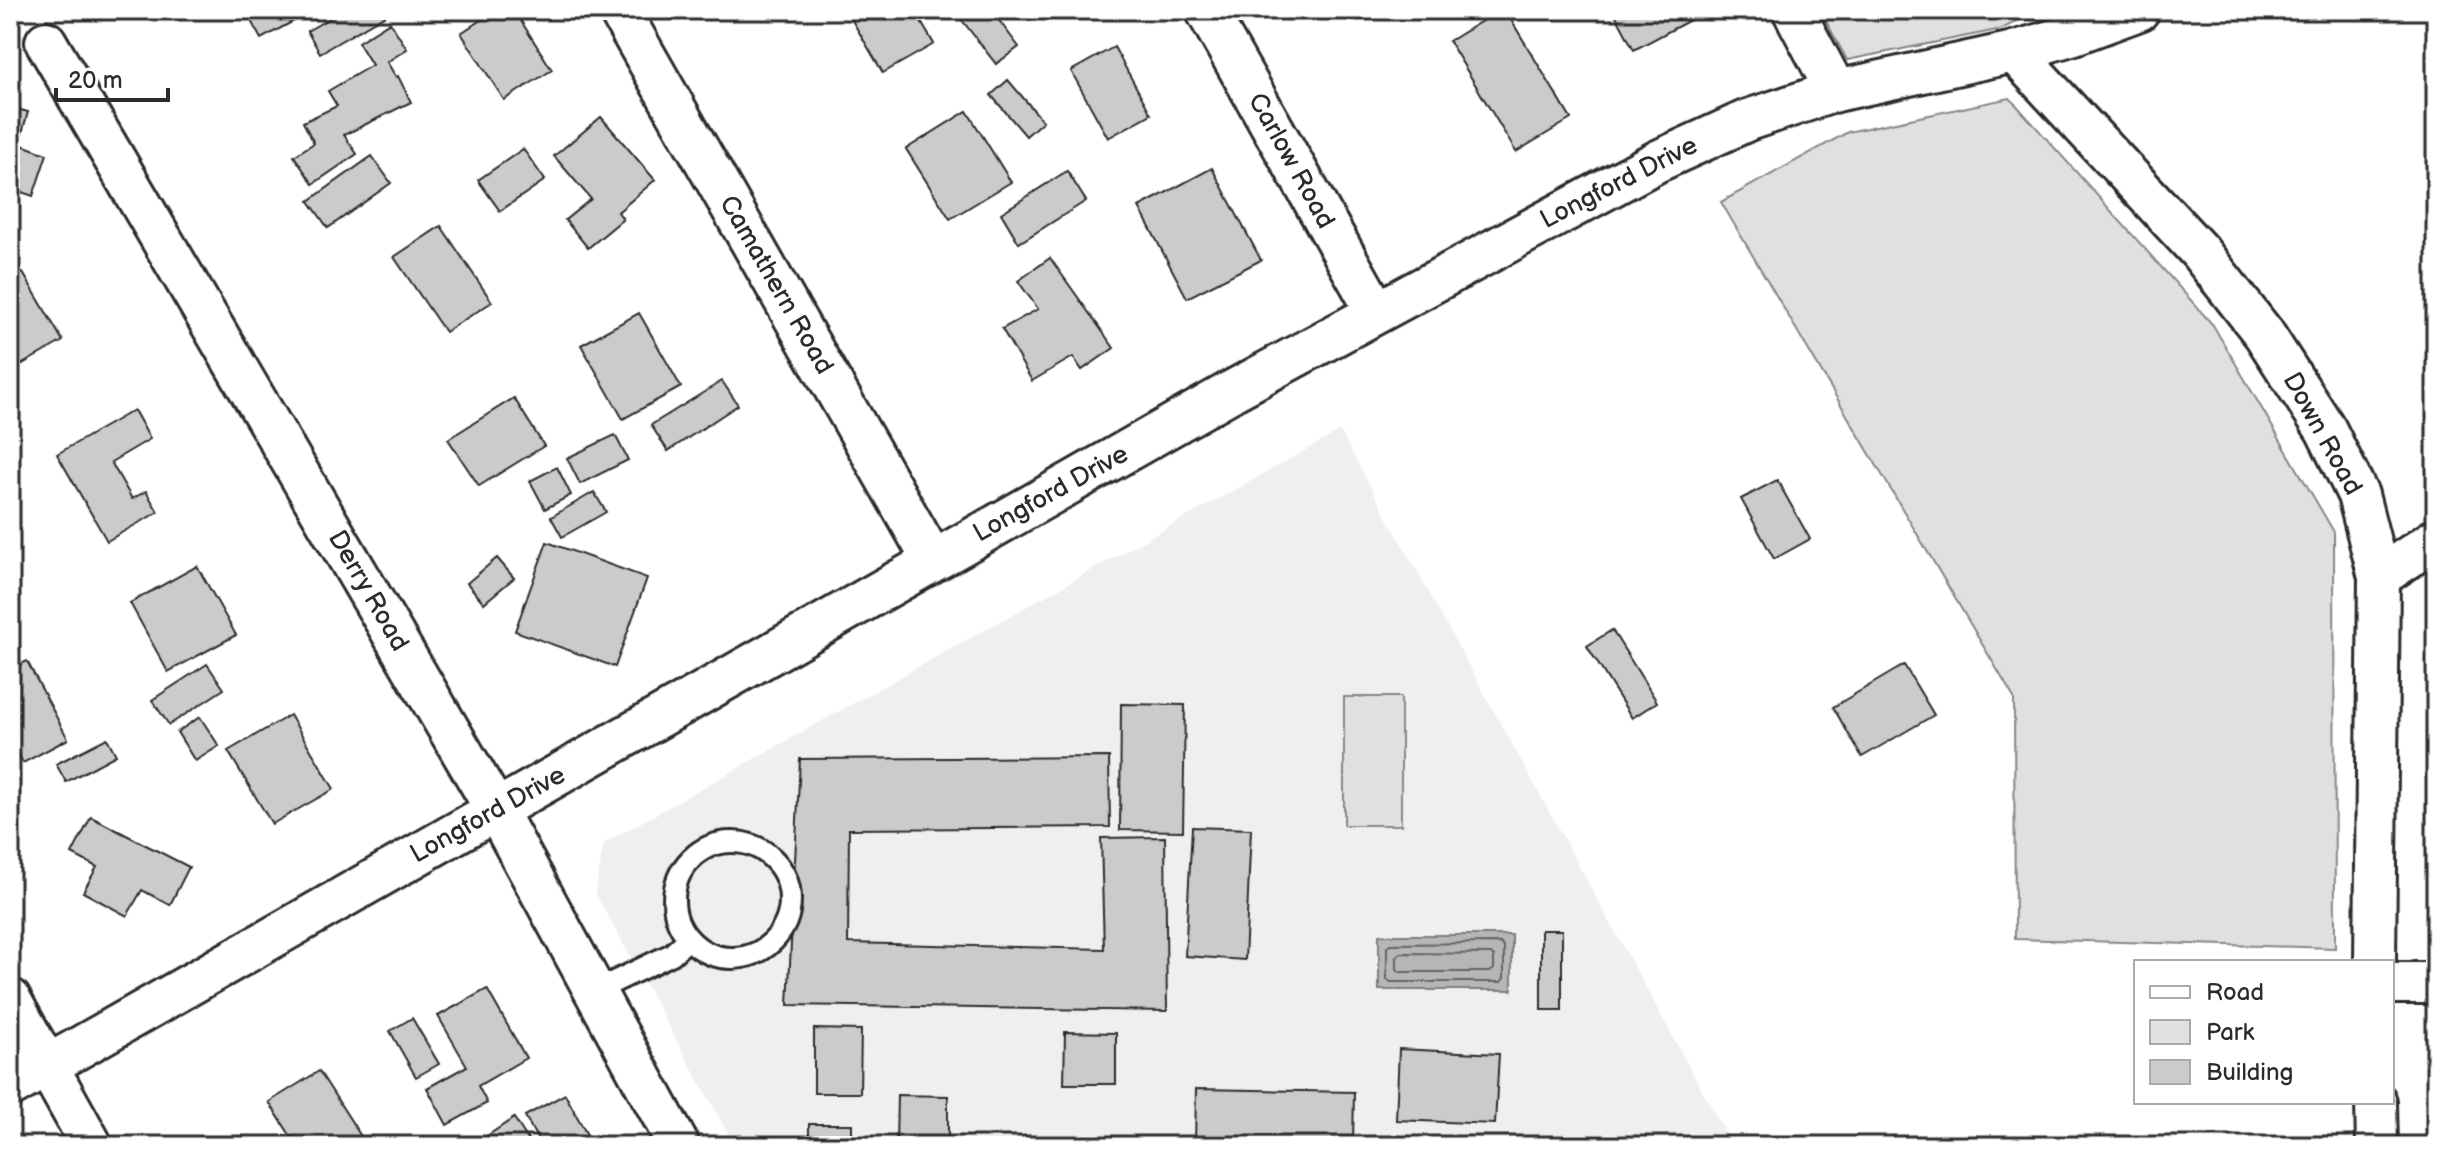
<svg xmlns="http://www.w3.org/2000/svg" width="2446" height="1156" viewBox="0 0 2446 1156" font-family="'Balsamiq Sans',sans-serif">
	<style>
		.built { fill: #efefef }
		.green { fill: #e0e0e0; stroke: #868686; stroke-width: 2 }
		.water { fill: #b6b6b6; stroke: #7e7e7e; stroke-width: 2 }
		.lines { fill: none; stroke-linecap: round; stroke-linejoin: round }
		.shore { stroke: #636363; stroke-width: 2 }
		.building { fill: #cbcbcb; stroke: #2b2b2b; stroke-width: 2 }
		.lane-casing { stroke: #2b2b2b; stroke-width: 26 }
		.street-casing { stroke: #2b2b2b; stroke-width: 46 }
		.lane { stroke: #fff; stroke-width: 20 }
		.street { stroke: #fff; stroke-width: 40 }
		.labels { text-anchor: middle; dominant-baseline: central; stroke-width: 6; stroke-linejoin: round; paint-order: stroke }
		.street-label { font-size: 26px; fill: #2b2b2b; stroke: #fff }
	</style>
	<rect width="100%" height="100%" fill="#fff"/>
	<filter id="ink" filterUnits="userSpaceOnUse"><feTurbulence type="fractalNoise" baseFrequency=".0125" numOctaves="2"/><feDisplacementMap in="SourceGraphic" scale="16" xChannelSelector="R" yChannelSelector="G"/><feConvolveMatrix kernelMatrix="1 2 1 2 8 2 1 2 1" color-interpolation-filters="sRGB"/></filter>
	<g filter="url(#ink)">
		<!-- built -->
		<polygon class="built" points="1340,431 1731,1143 1873,1146 735,1146 595,893 604,843"/>
		<!-- green -->
		<g class="green">
			<polygon points="1820,10 2038,10 2002,29 1847,60"/>
			<polygon points="2010,98 2213,325 2334,532 2335,948 2015,939 2014,698 1721,202 1848,132"/>
			<rect x="1344" y="697" width="57" height="128"/>
		</g>
		<!-- water -->
		<rect class="water" x="1379" y="935" width="133" height="55"/>
		<g class="lines">
			<!-- shore -->
			<g class="shore">
				<polygon points="1500,943 1504,947 1504,978 1501,982 1391,982 1387,980 1387,947 1390,944"/>
				<polygon points="1401,953 1491,954 1494,957 1494,969 1490,972 1400,972 1397,969 1397,957"/>
			</g>
		</g>
		<!-- building -->
		<g class="building">
			<polygon points="245,10 314,10 261,39"/>
			<polygon points="344,10 385,10 387,14 320,53 307,31"/>
			<polygon points="496,10 514,10 552,70 504,100 461,33"/>
			<polygon points="846,10 914,10 934,44 883,73"/>
			<polygon points="964,10 991,10 1019,47 996,64 958,15"/>
			<polygon points="1500,10 1505,10 1571,119 1516,152 1449,41"/>
			<polygon points="1613,10 1685,10 1690,20 1634,50"/>
			<polygon points="390,22 407,49 387,62 396,77 398,76 411,102 344,135 357,154 313,184 294,156 314,143 303,122 337,106 328,91 372,65 358,42"/>
			<polygon points="1114,47 1151,114 1108,138 1071,71"/>
			<polygon points="1008,80 1043,121 1026,136 991,95"/>
			<polygon points="10,107 28,112 19,144 47,154 33,196 10,188"/>
			<polygon points="967,111 1011,182 950,219 906,149"/>
			<polygon points="601,117 655,180 618,212 623,219 588,248 565,220 591,199 554,156"/>
			<polygon points="523,149 545,180 500,211 478,180"/>
			<polygon points="372,156 391,183 328,228 309,201"/>
			<polygon points="1212,168 1261,260 1187,298 1139,207"/>
			<polygon points="1067,171 1086,201 1019,243 1001,213"/>
			<polygon points="441,226 492,302 445,332 394,257"/>
			<polygon points="1050,258 1114,348 1082,370 1073,357 1032,381 1002,329 1038,309 1018,281"/>
			<polygon points="23,273 63,341 10,371 10,280"/>
			<polygon points="639,313 681,387 623,419 581,345"/>
			<polygon points="722,381 738,405 668,451 651,425"/>
			<polygon points="514,398 544,446 479,486 448,439"/>
			<polygon points="134,410 150,439 111,462 132,499 146,491 158,512 107,541 57,454"/>
			<polygon points="615,435 628,460 580,484 567,458"/>
			<polygon points="557,467 571,495 545,509 530,481"/>
			<polygon points="1777,480 1810,539 1774,559 1741,499"/>
			<polygon points="594,492 606,512 562,537 551,517"/>
			<polygon points="547,542 647,578 615,667 515,631"/>
			<polygon points="497,558 514,578 484,603 467,583"/>
			<polygon points="197,566 236,635 168,672 130,603"/>
			<polygon points="1612,630 1657,702 1632,718 1587,646"/>
			<polygon points="27,661 68,739 23,763 10,738 10,670"/>
			<polygon points="207,664 224,689 169,725 152,700"/>
			<polygon points="1904,665 1934,715 1862,757 1833,707"/>
			<polygon points="1121,704 1185,705 1183,831 1120,830"/>
			<polygon points="290,715 334,789 272,824 228,751"/>
			<polygon points="200,717 219,746 195,761 177,732"/>
			<polygon points="107,738 116,755 66,782 56,764"/>
			<polygon points="1109,757 1110,827 849,829 848,943 1104,949 1101,838 1165,837 1167,1011 788,1005 800,759"/>
			<polygon points="91,817 189,867 170,905 142,890 127,916 83,892 97,867 72,854"/>
			<polygon points="1192,827 1251,829 1245,960 1185,956"/>
			<rect x="1541" y="930" width="21" height="80"/>
			<polygon points="487,989 526,1058 478,1086 487,1103 447,1125 427,1088 467,1066 438,1016"/>
			<polygon points="412,1018 439,1064 416,1077 390,1031"/>
			<polygon points="814,1029 861,1030 860,1093 814,1093"/>
			<polygon points="1065,1032 1116,1033 1116,1084 1064,1084"/>
			<polygon points="1399,1049 1499,1054 1495,1124 1396,1120"/>
			<polygon points="319,1071 364,1141 357,1146 297,1146 269,1102"/>
			<polygon points="1196,1089 1354,1092 1353,1143 1259,1142 1259,1146 1195,1146"/>
			<polygon points="565,1094 593,1146 541,1146 525,1116"/>
			<polygon points="897,1095 948,1096 948,1146 896,1146"/>
			<polygon points="514,1118 532,1146 494,1146 487,1136"/>
			<rect x="809" y="1124" width="43" height="22"/>
		</g>
		<g class="lines">
			<defs>
				<g id="lane">
					<circle cx="732" cy="900" r="58"/>
					<polyline points="595,991 672,954 688,939"/>
				</g>
				<g id="street">
					<polyline points="619,10 932,559"/>
					<polyline points="1206,10 1376,311"/>
					<polyline points="1793,10 1836,91"/>
					<polyline points="46,42 496,810 679,1146"/>
					<polyline points="2014,52 2199,251 2264,334 2326,430 2358,495 2379,577 2375,962"/>
					<polyline points="2379,577 2436,539"/>
					<polyline points="2392,983 2436,983"/>
					<polyline points="10,999 92,1146"/>
					<polyline points="10,1087 1232,391 1658,161 1748,120 1836,91 2014,52 2074,34 2139,10"/>
					<polyline points="2376,1102 2377,1146"/>
				</g>
			</defs>
			<!-- lane casing -->
			<use href="#lane" class="lane-casing"/>
			<!-- street casing -->
			<use href="#street" class="street-casing"/>
			<!-- lane -->
			<use href="#lane" class="lane"/>
			<!-- street -->
			<use href="#street" class="street"/>
		</g>
	</g>
	<g class="labels">
		<!-- street labels -->
		<g class="street-label">
			<text transform="translate(1291 161) rotate(61)">Carlow Road</text>
			<text transform="translate(1619 183) rotate(-27)">Longford Drive</text>
			<text transform="translate(776 285) rotate(60)">Camathern Road</text>
			<text transform="translate(2322 434) rotate(61)">Down Road</text>
			<text transform="translate(1051 494) rotate(-29)">Longford Drive</text>
			<text transform="translate(368 591) rotate(60)">Derry Road</text>
			<text transform="translate(488 815) rotate(-29)">Longford Drive</text>
		</g>
	</g>
	<!-- margin -->
	<rect width="2446" height="1156" fill="none" stroke="#fff" stroke-width="40"/>
	<rect x="20" y="20" width="2406" height="1116" fill="none" stroke="#2b2b2b" stroke-width="3" filter="url(#ink)"/>
	<!-- legend -->
	<rect x="2134" y="960" width="260" height="144" fill="#ffffff" stroke="#aaaaaa" stroke-width="2"/>
	<rect x="2150" y="986" width="40" height="12" fill="#ffffff" stroke="#aaaaaa" stroke-width="2"/>
	<text x="2206" y="1000" font-size="24" fill="#2b2b2b">Road</text>
	<rect x="2150" y="1020" width="40" height="24" fill="#e0e0e0" stroke="#aaaaaa" stroke-width="2"/>
	<text x="2206" y="1040" font-size="24" fill="#2b2b2b">Park</text>
	<rect x="2150" y="1060" width="40" height="24" fill="#cbcbcb" stroke="#aaaaaa" stroke-width="2"/>
	<text x="2206" y="1080" font-size="24" fill="#2b2b2b">Building</text>
	<!-- scale -->
	<path d="M56 88v12h112v-12" fill="none" stroke="#2b2b2b" stroke-width="4"/>
	<text x="68" y="88" font-size="24" fill="#2b2b2b" stroke="#ffffff" stroke-width="6" paint-order="stroke">20 m</text>
</svg>
